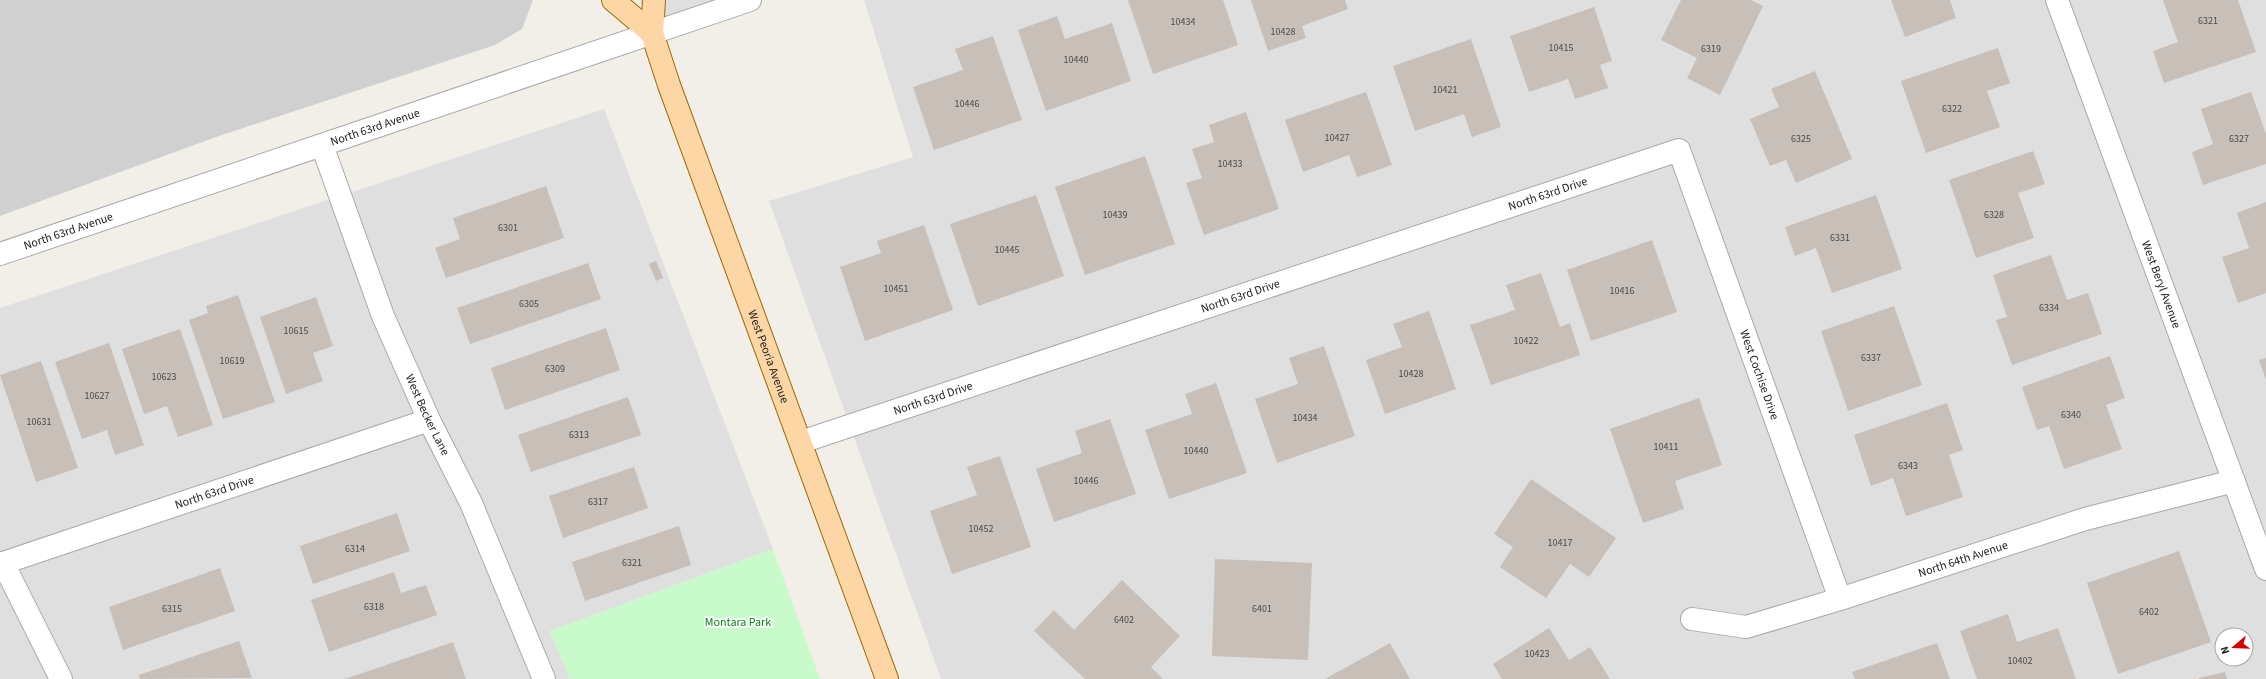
<svg xmlns="http://www.w3.org/2000/svg" width="2266" height="679" viewBox="0 0 2266 679" font-family="'Source Sans 3',sans-serif">
	<style>
		.residential { fill: #e0dfdf; fill-rule: evenodd }
		.religious { fill: #d0d0d0 }
		.park { fill: #c8facc }
		.building { fill: #c7bfb8 }
		.lines { fill: none; stroke-linecap: round; stroke-linejoin: round }
		.minor-casing { stroke: #a9a9a9; stroke-width: 24 }
		.major-casing { stroke: #a06b00; stroke-width: 24 }
		.minor { stroke: #fff; stroke-width: 22 }
		.major { stroke: #fcd6a4; stroke-width: 22 }
		.labels { text-anchor: middle; dominant-baseline: central; stroke-width: 3.5; stroke-linejoin: round; paint-order: stroke }
		.number-label { font-size: 10px; fill: #4b4948 }
		.street-label { font-size: 12px; fill: #222; stroke: #fff }
		.park-label { font-size: 12px; fill: #0c8416; stroke: #fff }
	</style>
	<rect width="100%" height="100%" fill="#f2efe9"/>
	<!-- residential -->
	<g class="residential">
		<polygon points="640,0 750,0 652,33"/>
		<path d="M864,0H2266V679H941L769,201L913,157ZM2222,635H2246V659H2222Z"/>
		<polygon points="604,109 773,549 550,631 570,679 0,679 0,308"/>
	</g>
	<!-- religious -->
	<polygon class="religious" points="0,0 533,0 522,29 495,45 216,137 0,216"/>
	<!-- park -->
	<polygon class="park" points="773,549 820,679 570,679 550,631"/>
	<!-- building -->
	<g class="building">
		<polygon points="1128,0 1223,0 1238,45 1153,74"/>
		<polygon points="1251,0 1345,0 1348,9 1302,26 1306,38 1268,51"/>
		<polygon points="1681,0 1751,0 1763,6 1720,95 1687,78 1697,58 1661,40"/>
		<polygon points="1891,0 1950,0 1956,18 1905,37"/>
		<polygon points="2163,0 2238,0 2256,52 2164,83 2153,51 2178,42"/>
		<polygon points="1594,7 1612,61 1600,65 1608,88 1575,99 1568,79 1529,92 1510,36"/>
		<polygon points="1057,16 1065,39 1112,23 1131,81 1046,111 1018,30"/>
		<polygon points="993,36 1022,120 934,150 913,87 963,70 955,49"/>
		<polygon points="1471,39 1501,127 1472,137 1464,114 1415,131 1393,66"/>
		<polygon points="1998,48 2010,83 1987,91 2000,127 1926,153 1901,81"/>
		<polygon points="1815,71 1852,159 1796,183 1786,160 1770,166 1750,119 1779,107 1771,89"/>
		<polygon points="1366,92 1392,165 1357,177 1349,155 1303,172 1285,120"/>
		<polygon points="2251,92 2266,134 2266,164 2203,185 2192,152 2213,144 2201,109"/>
		<polygon points="1246,112 1279,209 1204,235 1186,183 1202,178 1192,149 1214,142 1209,125"/>
		<polygon points="2033,151 2045,184 2018,193 2034,238 1976,258 1949,180"/>
		<polygon points="1145,156 1175,244 1085,275 1055,187"/>
		<polygon points="546,186 564,238 446,278 435,248 460,239 453,218"/>
		<polygon points="1036,195 1064,276 978,306 950,224"/>
		<polygon points="1876,195 1902,269 1832,293 1816,248 1795,256 1785,227"/>
		<polygon points="2266,202 2266,293 2238,303 2222,257 2249,248 2237,213"/>
		<polygon points="924,225 953,310 865,341 840,267 881,253 877,241"/>
		<polygon points="1652,240 1677,312 1591,341 1567,270"/>
		<polygon points="2051,255 2067,300 2088,293 2102,334 2012,365 1996,320 2007,317 1993,275"/>
		<polygon points="656,261 663,278 656,281 649,264"/>
		<polygon points="588,263 601,299 470,344 457,308"/>
		<polygon points="1541,273 1560,327 1570,323 1580,355 1491,385 1470,325 1515,310 1506,285"/>
		<polygon points="238,295 275,402 223,419 189,320 208,313 206,306"/>
		<polygon points="316,297 333,346 313,353 323,381 286,394 260,317"/>
		<polygon points="1894,306 1922,385 1848,411 1821,331"/>
		<polygon points="1429,311 1456,389 1385,414 1366,360 1402,347 1393,324"/>
		<polygon points="606,328 620,370 505,410 491,368"/>
		<polygon points="180,329 213,425 178,437 167,406 144,414 122,349"/>
		<polygon points="109,343 144,445 115,455 107,430 82,439 55,362"/>
		<polygon points="1324,346 1355,436 1277,463 1255,399 1298,384 1289,358"/>
		<polygon points="2110,356 2125,398 2106,405 2122,449 2064,469 2049,426 2037,430 2022,387"/>
		<polygon points="2266,358 2266,380 2259,360"/>
		<polygon points="41,361 78,468 36,482 0,375"/>
		<polygon points="1216,383 1247,473 1169,499 1145,430 1192,414 1185,394"/>
		<polygon points="628,397 641,435 531,472 518,435"/>
		<polygon points="1699,398 1722,465 1675,481 1684,509 1643,523 1610,429"/>
		<polygon points="1947,403 1963,450 1949,455 1963,497 1906,516 1893,478 1871,486 1854,435"/>
		<polygon points="1110,419 1136,494 1054,522 1036,469 1082,453 1075,431"/>
		<polygon points="1000,456 1031,547 952,574 930,511 977,495 967,467"/>
		<polygon points="634,467 648,508 563,538 549,496"/>
		<polygon points="1531,479 1616,538 1589,577 1570,564 1546,598 1500,567 1513,547 1494,534"/>
		<polygon points="397,513 410,551 313,584 300,546"/>
		<polygon points="679,526 691,565 585,601 572,562"/>
		<polygon points="2179,551 2211,642 2118,674 2087,583"/>
		<polygon points="1215,559 1312,563 1308,660 1212,656"/>
		<polygon points="220,568 235,611 123,650 109,607"/>
		<polygon points="394,572 401,593 426,585 437,615 329,652 311,600"/>
		<polygon points="1122,580 1180,636 1151,667 1163,679 1085,679 1034,631 1054,610 1074,630"/>
		<polygon points="2008,614 2017,642 2058,628 2076,679 1977,679 1960,631"/>
		<polygon points="1549,628 1569,660 1590,647 1610,679 1502,679 1493,664"/>
		<polygon points="239,641 252,678 140,679 139,675"/>
		<polygon points="453,642 466,679 345,679"/>
		<polygon points="1390,643 1410,679 1325,679"/>
		<polygon points="1937,643 1950,679 1855,679 1852,672"/>
		<polygon points="2225,672 2227,679 2199,679 2199,678"/>
	</g>
	<g class="lines">
		<defs>
			<g id="minor">
				<path id="s1" d="M2057,0L2266,569"/>
				<path id="s2" d="M322,145L383,316L429,420L471,503L544,679"/>
				<path id="s3" d="M0,254L750,0"/>
				<path id="s4" d="M801,442L1679,150L1840,599"/>
				<polyline points="3,563 61,679"/>
				<path id="s5" d="M0,564L429,420"/>
				<path id="s6" d="M1692,619L1746,627L1840,599L2085,519L2234,481"/>
			</g>
			<g id="major">
				<polyline points="613,0 652,33"/>
				<path id="s7" d="M654,0L652,33L669,85L887,679"/>
			</g>
		</defs>
		<!-- minor casing -->
		<use href="#minor" class="minor-casing"/>
		<!-- major casing -->
		<use href="#major" class="major-casing"/>
		<!-- minor -->
		<use href="#minor" class="minor"/>
		<!-- major -->
		<use href="#major" class="major"/>
	</g>
	<g class="labels">
		<!-- number labels -->
		<g class="number-label">
			<text x="2208" y="21">6321</text>
			<text x="1183" y="22">10434</text>
			<text x="1283" y="32">10428</text>
			<text x="1561" y="48">10415</text>
			<text x="1711" y="49">6319</text>
			<text x="1076" y="60">10440</text>
			<text x="1445" y="90">10421</text>
			<text x="967" y="104">10446</text>
			<text x="1952" y="109">6322</text>
			<text x="1337" y="138">10427</text>
			<text x="1801" y="139">6325</text>
			<text x="2239" y="139">6327</text>
			<text x="1230" y="164">10433</text>
			<text x="1115" y="215">10439</text>
			<text x="1994" y="215">6328</text>
			<text x="508" y="228">6301</text>
			<text x="1840" y="238">6331</text>
			<text x="1007" y="250">10445</text>
			<text x="896" y="289">10451</text>
			<text x="1622" y="291">10416</text>
			<text x="529" y="304">6305</text>
			<text x="2049" y="308">6334</text>
			<text x="296" y="331">10615</text>
			<text x="1526" y="341">10422</text>
			<text x="1871" y="358">6337</text>
			<text x="232" y="361">10619</text>
			<text x="555" y="369">6309</text>
			<text x="1411" y="374">10428</text>
			<text x="164" y="377">10623</text>
			<text x="97" y="396">10627</text>
			<text x="2071" y="415">6340</text>
			<text x="1305" y="418">10434</text>
			<text x="39" y="422">10631</text>
			<text x="579" y="435">6313</text>
			<text x="1666" y="447">10411</text>
			<text x="1196" y="451">10440</text>
			<text x="1908" y="466">6343</text>
			<text x="1086" y="481">10446</text>
			<text x="598" y="502">6317</text>
			<text x="981" y="529">10452</text>
			<text x="1560" y="543">10417</text>
			<text x="355" y="549">6314</text>
			<text x="632" y="563">6321</text>
			<text x="374" y="607">6318</text>
			<text x="172" y="609">6315</text>
			<text x="1262" y="609">6401</text>
			<text x="2149" y="612">6402</text>
			<text x="1124" y="620">6402</text>
			<text x="1537" y="654">10423</text>
			<text x="2020" y="661">10402</text>
		</g>
		<!-- street labels -->
		<g class="street-label">
			<text stroke="none"><textPath href="#s3" startOffset="396">North 63rd Avenue</textPath></text>
			<text stroke="none"><textPath href="#s4" startOffset="787">North 63rd Drive</textPath></text>
			<text stroke="none"><textPath href="#s3" startOffset="72">North 63rd Avenue</textPath></text>
			<text stroke="none"><textPath href="#s1" startOffset="303">West Beryl Avenue</textPath></text>
			<text stroke="none"><textPath href="#s4" startOffset="463">North 63rd Drive</textPath></text>
			<text stroke="none"><textPath href="#s7" startOffset="377">West Peoria Avenue</textPath></text>
			<text stroke="none"><textPath href="#s4" startOffset="1164">West Cochise Drive</textPath></text>
			<text stroke="none"><textPath href="#s4" startOffset="139">North 63rd Drive</textPath></text>
			<text stroke="none"><textPath href="#s2" startOffset="290">West Becker Lane</textPath></text>
			<text stroke="none"><textPath href="#s5" startOffset="226">North 63rd Drive</textPath></text>
			<text stroke="none"><textPath href="#s6" startOffset="282">North 64th Avenue</textPath></text>
		</g>
		<!-- park labels -->
		<g class="park-label">
			<text x="738" y="622">Montara Park</text>
		</g>
	</g>
	<!-- north arrow -->
	<g transform="translate(2234 647) rotate(251)"><circle r="19" fill="#ffffff" stroke="#a7a7a7"/>
	<path d="M0-3L7 15L0 10L-7 15Z" fill="#d40000"/>
	<text y="-6" font-size="11" font-weight="bold" text-anchor="middle" fill="#222222">N</text>
	</g>
</svg>
